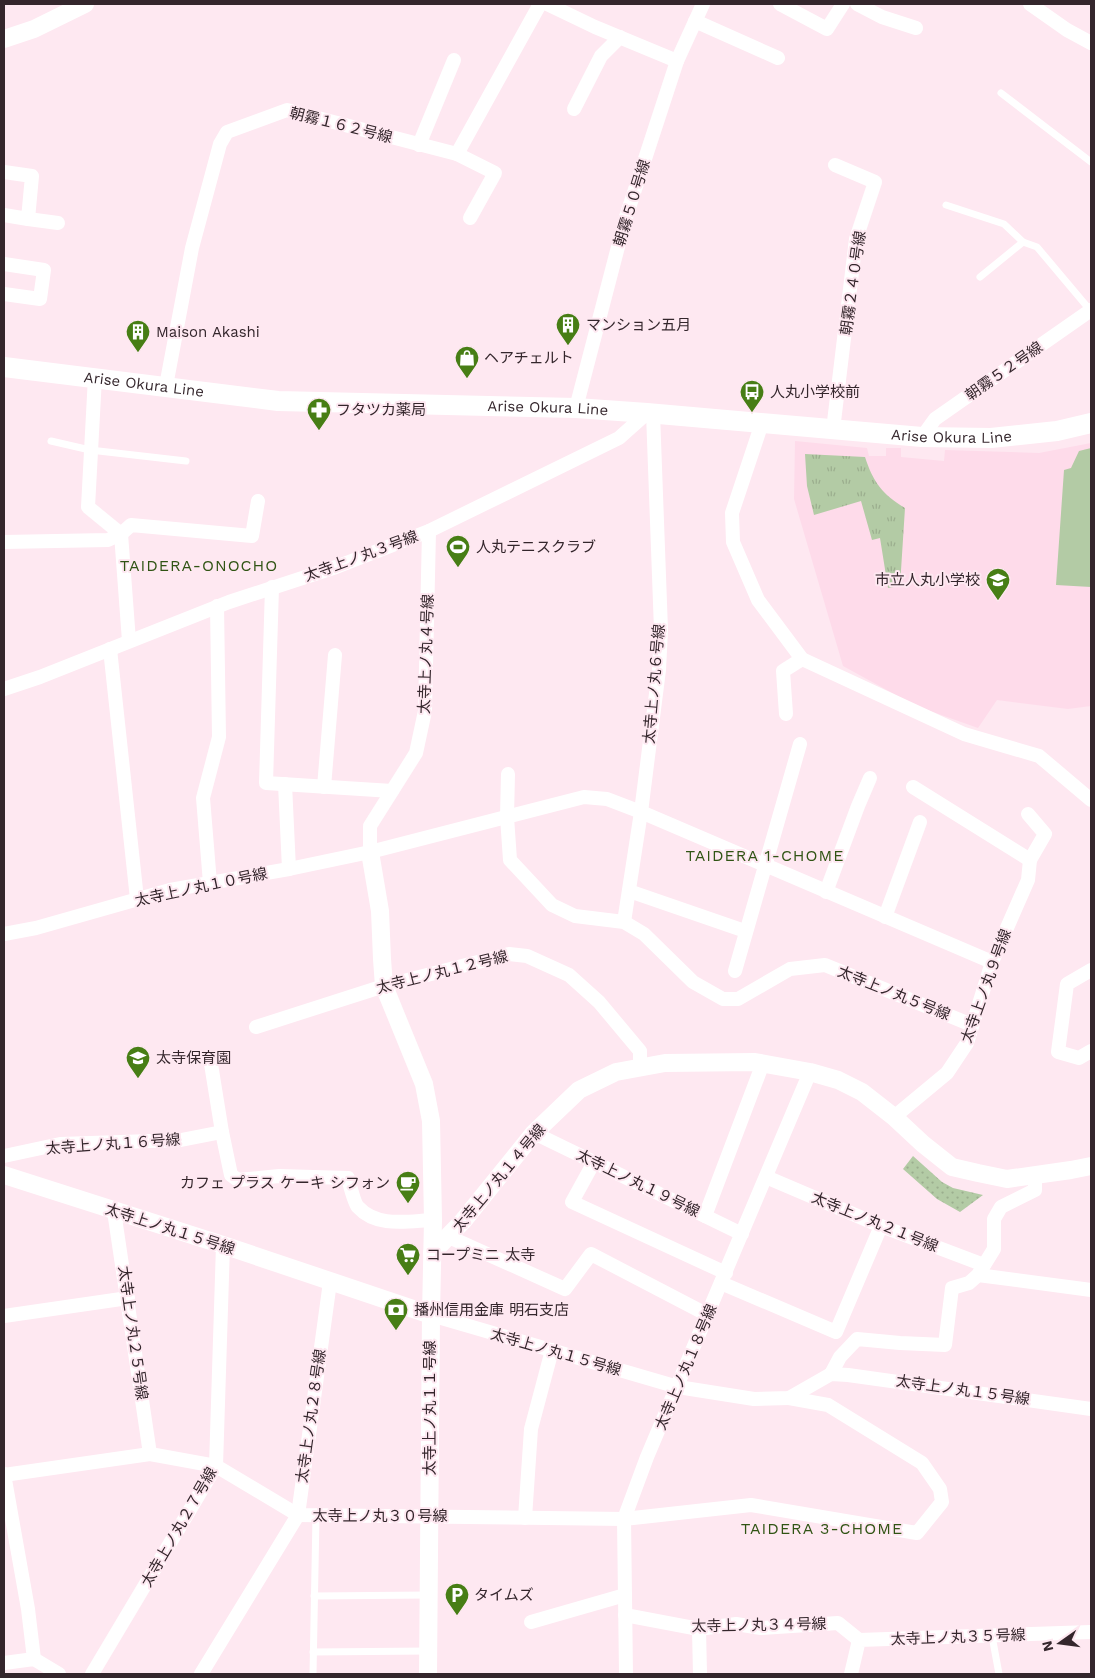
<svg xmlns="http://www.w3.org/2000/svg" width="1095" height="1678" viewBox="0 0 1095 1678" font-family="'Work Sans','Noto Sans JP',sans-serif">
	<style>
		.built { fill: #fedbea }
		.grass { fill: url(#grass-dots) }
		.park { fill: url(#park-tufts) }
		.pitch { fill: #b3cba5 }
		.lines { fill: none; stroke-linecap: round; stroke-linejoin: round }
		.service { stroke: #fff; stroke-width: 7 }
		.minor { stroke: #fff; stroke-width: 14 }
		.tertiary { stroke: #fff; stroke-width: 18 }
		.secondary { stroke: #fff; stroke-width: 20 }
		.labels { text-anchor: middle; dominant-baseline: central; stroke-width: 4; stroke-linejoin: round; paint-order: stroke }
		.street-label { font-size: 15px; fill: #34262c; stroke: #fee8f1 }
		.poi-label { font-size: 15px; fill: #34262c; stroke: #fee8f1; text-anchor: start }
		.neighbourhood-label { font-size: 16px; letter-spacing: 1px; fill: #305414; stroke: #fee8f1 }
	</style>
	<defs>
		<pattern id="grass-dots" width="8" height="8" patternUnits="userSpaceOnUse" patternTransform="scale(1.25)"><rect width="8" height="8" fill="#b3cba5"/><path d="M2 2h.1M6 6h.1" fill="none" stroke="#9bae8e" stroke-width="1.8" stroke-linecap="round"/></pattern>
		<pattern id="park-tufts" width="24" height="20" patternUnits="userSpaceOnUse" patternTransform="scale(1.25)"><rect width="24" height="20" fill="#b3cba5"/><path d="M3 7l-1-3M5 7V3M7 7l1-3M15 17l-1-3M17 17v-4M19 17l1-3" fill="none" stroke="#9bae8e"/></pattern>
	</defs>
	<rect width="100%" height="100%" fill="#fee8f1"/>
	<!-- built -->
	<polygon class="built" points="795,441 867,448 869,456 886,456 886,448 901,448 901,457 944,461 945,450 1039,453 1091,443 1091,706 1068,709 997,700 978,728 916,706 843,666 794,499"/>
	<!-- grass -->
	<polygon class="grass" points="913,1156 942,1182 953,1188 983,1195 960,1212 937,1199 903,1169"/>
	<!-- park -->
	<path class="park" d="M805,454L865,457C873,482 883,495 905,508L900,586L888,588L880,538L872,540L861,501L814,515L807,486Z"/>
	<!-- pitch -->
	<polygon class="pitch" points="1091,448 1091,587 1056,585 1064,470 1071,468 1079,451"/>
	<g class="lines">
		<!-- service -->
		<g class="service">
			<polyline points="1001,93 1091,162"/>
			<polyline points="946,205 1004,224 1023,242"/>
			<polyline points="980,277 1023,242 1037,247 1090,310"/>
			<polyline points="51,441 90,450 186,461"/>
			<polyline points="314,1596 428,1595"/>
			<polyline points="992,1636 999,1674"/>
			<polyline points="313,1652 428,1651"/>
			<polyline points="313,1674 316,1516"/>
		</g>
		<!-- minor -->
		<g class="minor">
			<polyline points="547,4 595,27 677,61"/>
			<polyline points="780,4 827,29 843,4"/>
			<polyline points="857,4 882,17 916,28"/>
			<polyline points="1030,4 1067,30 1091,43"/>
			<polyline points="695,21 778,58"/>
			<polyline points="574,109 601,56 620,37"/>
			<polyline points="419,145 454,60"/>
			<polyline points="457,154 495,173 470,218"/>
			<polyline points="4,172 32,176 28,219 4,215"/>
			<polyline points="28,219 58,223"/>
			<polyline points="4,264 44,270 40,299 4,294"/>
			<polyline points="95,377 88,507 121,534 129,641"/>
			<polyline points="166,386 192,248 220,144 227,132 287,110 457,154 540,4"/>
			<polyline points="576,408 625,220 677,61 703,4"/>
			<polyline points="762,423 732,513 733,542 758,600 802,659 964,734 1039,756 1091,800"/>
			<polyline points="833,430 856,239 875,182 835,165"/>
			<polyline points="922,437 935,419 1091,310"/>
			<polyline points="4,542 108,540 121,534 131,525 252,536 258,501"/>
			<polyline points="272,587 266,783 392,791"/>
			<polyline points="110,649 137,899"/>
			<polyline points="4,689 40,677 229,602 336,567 429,531 619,438 647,413"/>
			<polyline points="786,714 783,671 802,659"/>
			<polyline points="508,774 507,817 510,860 552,905 575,916 624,922 644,934 693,982 723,999 738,999 790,969 825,965 972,1025"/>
			<polyline points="285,784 289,869"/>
			<polyline points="324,787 335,655"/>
			<polyline points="913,787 1030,860"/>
			<polyline points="370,852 370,826 416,753 425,711 429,531"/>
			<polyline points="210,883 203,798 219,737 217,606"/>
			<polyline points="629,891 745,931"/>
			<polyline points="826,892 858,806 870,778"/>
			<polyline points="885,917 920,822"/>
			<polyline points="624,922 641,812 659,670 661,630 653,413"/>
			<polyline points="4,934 36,928 170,890 289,869 370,852 584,797 607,799 641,812 992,962"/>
			<polyline points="1091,970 1067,984 1058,1052 1079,1058 1091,1051"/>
			<polyline points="735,971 800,744"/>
			<polyline points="256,1027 384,986 509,954 527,956 569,975 599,1002 640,1051 640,1068"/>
			<path d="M211,1064L222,1132L231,1175L238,1180L279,1176L348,1178C350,1185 354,1203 358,1207C377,1228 408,1221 433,1220"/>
			<polyline points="894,1117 947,1073 967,1043 992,962 1028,880 1030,860 1045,834 1028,814"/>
			<polyline points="534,1133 742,1234"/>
			<polyline points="4,1156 60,1144 181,1140 222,1132"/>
			<polyline points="594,1162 572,1202 726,1273"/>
			<polyline points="766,1177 881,1226 984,1265"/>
			<polyline points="114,1211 150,1454"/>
			<polyline points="705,1216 763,1063"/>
			<polyline points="449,1237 565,1289 591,1254 708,1315"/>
			<polyline points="978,1275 1091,1290"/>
			<polyline points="721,1283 836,1332 881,1226"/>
			<polyline points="431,1315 678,1387 754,1399 789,1398 831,1374 848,1375 1091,1409"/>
			<polyline points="4,1316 128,1298"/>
			<polyline points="831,1374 840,1357 857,1339 900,1343 945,1345 952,1288 969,1283 978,1275 994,1249 994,1219 1001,1207 1035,1190 1035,1175"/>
			<polyline points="4,1474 28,1609 34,1659"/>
			<polyline points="4,1475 150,1454 216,1466 298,1515 624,1519 751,1505 917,1533 942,1502 940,1489 922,1463 828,1405 789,1398"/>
			<polyline points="525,1518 531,1429 552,1350"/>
			<polyline points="625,1615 699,1629 736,1624 761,1628 838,1623 859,1640"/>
			<polyline points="531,1622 625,1595"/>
			<polyline points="699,1629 700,1674"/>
			<polyline points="4,1663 34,1659 59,1674"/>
			<polyline points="92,1674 216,1466 223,1245"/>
			<polyline points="201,1674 298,1515 330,1282"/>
			<polyline points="626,1674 624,1519 647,1457 810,1072"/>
			<polyline points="851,1674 859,1640 1091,1632"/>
		</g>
		<!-- tertiary -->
		<g class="tertiary">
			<polyline points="4,39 34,29 85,4"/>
			<polyline points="370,852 380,911 382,959 384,986 424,1084 431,1121 433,1220 431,1315 428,1674"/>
			<polyline points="4,1175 223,1245 431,1315"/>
			<polyline points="432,1253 463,1221 534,1133 579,1090 616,1072 665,1063 755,1062 810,1072 838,1080 862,1092 894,1117 923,1144 952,1167 978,1173 1007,1179 1071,1170 1091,1166"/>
		</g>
		<!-- secondary -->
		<path class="secondary" id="s1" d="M4,367L278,401L576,408L647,413L922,437L991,438L1057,431L1091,423"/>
	</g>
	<!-- icons -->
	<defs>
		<symbol id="building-pin" viewBox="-11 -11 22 30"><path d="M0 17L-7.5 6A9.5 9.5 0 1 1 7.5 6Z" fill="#477e15" stroke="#fee8f1"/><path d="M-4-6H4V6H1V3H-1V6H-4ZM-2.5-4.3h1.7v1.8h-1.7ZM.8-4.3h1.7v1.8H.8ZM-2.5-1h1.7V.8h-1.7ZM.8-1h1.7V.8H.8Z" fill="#fff"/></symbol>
		<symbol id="shop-pin" viewBox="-11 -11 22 30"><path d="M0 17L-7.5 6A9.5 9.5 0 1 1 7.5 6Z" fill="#477e15" stroke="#fee8f1"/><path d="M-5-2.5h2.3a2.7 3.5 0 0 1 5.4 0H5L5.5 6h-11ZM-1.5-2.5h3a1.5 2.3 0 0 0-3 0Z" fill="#fff"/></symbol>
		<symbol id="bus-pin" viewBox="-11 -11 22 30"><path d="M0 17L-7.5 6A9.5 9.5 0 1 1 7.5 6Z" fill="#477e15" stroke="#fee8f1"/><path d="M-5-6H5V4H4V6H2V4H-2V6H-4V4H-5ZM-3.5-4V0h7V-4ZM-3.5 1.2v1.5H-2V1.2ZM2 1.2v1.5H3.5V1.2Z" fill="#fff"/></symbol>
		<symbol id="pharmacy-pin" viewBox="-11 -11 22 30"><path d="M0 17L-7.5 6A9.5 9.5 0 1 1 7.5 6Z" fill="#477e15" stroke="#fee8f1"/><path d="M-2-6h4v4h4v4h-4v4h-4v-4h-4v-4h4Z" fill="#fff"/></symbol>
		<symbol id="stadium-pin" viewBox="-11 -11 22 30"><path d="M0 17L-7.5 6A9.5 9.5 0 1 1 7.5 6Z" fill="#477e15" stroke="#fee8f1"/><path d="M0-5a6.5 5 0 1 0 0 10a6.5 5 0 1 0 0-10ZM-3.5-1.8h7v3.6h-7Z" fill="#fff"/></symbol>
		<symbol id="school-pin" viewBox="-11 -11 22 30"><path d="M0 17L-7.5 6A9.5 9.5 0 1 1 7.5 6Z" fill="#477e15" stroke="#fee8f1"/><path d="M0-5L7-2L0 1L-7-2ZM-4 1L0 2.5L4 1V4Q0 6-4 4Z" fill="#fff"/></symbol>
		<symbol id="cafe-pin" viewBox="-11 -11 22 30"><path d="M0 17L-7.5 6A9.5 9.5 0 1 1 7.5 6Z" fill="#477e15" stroke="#fee8f1"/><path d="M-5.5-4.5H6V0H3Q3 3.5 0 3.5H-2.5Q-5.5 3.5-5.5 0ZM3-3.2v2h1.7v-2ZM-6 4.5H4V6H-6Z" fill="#fff"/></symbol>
		<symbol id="supermarket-pin" viewBox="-11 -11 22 30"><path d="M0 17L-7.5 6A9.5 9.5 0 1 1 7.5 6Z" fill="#477e15" stroke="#fee8f1"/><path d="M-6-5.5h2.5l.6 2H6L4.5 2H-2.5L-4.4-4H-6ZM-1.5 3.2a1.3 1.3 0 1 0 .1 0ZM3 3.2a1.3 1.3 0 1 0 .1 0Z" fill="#fff"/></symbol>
		<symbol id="bank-pin" viewBox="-11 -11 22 30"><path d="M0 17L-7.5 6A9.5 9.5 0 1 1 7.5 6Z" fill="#477e15" stroke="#fee8f1"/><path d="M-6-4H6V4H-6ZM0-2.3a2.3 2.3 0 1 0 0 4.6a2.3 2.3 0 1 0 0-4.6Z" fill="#fff"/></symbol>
		<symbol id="parking-pin" viewBox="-11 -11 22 30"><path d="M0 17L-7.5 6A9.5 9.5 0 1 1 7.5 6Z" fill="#477e15" stroke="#fee8f1"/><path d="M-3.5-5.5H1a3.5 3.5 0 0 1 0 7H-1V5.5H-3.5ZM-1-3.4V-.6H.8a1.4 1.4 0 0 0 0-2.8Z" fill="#fff"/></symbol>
	</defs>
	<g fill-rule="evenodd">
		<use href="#building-pin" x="554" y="311" width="28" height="38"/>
		<use href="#building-pin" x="124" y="318" width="28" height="38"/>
		<use href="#shop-pin" x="453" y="344" width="28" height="38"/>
		<use href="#bus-pin" x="738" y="378" width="28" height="38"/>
		<use href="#pharmacy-pin" x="305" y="396" width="28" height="38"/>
		<use href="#stadium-pin" x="444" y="533" width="28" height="38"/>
		<use href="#school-pin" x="984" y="566" width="28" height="38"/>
		<use href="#school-pin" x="124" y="1044" width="28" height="38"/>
		<use href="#cafe-pin" x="394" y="1169" width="28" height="38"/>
		<use href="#supermarket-pin" x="394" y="1241" width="28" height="38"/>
		<use href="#bank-pin" x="382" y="1296" width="28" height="38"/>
		<use href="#parking-pin" x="443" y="1581" width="28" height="38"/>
	</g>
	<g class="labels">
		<!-- street labels -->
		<g class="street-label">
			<text transform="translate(341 125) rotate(14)">朝霧１６２号線</text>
			<text transform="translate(632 203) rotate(-73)">朝霧５０号線</text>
			<text transform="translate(853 283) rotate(-82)">朝霧２４０号線</text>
			<text transform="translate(1004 371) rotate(-35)">朝霧５２号線</text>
			<text stroke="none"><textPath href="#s1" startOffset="141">Arise Okura Line</textPath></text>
			<text stroke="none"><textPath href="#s1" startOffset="546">Arise Okura Line</textPath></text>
			<text stroke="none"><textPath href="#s1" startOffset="951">Arise Okura Line</textPath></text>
			<text transform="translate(361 556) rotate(-20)">太寺上ノ丸３号線</text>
			<text transform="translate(426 654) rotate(-88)">太寺上ノ丸４号線</text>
			<text transform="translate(654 684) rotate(-85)">太寺上ノ丸６号線</text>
			<text transform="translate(201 887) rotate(-12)">太寺上ノ丸１０号線</text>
			<text transform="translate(442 972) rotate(-14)">太寺上ノ丸１２号線</text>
			<text transform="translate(986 986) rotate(-70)">太寺上ノ丸９号線</text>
			<text transform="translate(894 993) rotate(22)">太寺上ノ丸５号線</text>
			<text transform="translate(113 1144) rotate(-4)">太寺上ノ丸１６号線</text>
			<text transform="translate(499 1178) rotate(-50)">太寺上ノ丸１４号線</text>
			<text transform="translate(638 1183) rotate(26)">太寺上ノ丸１９号線</text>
			<text transform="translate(875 1222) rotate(22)">太寺上ノ丸２１号線</text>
			<text transform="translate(170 1229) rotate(18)">太寺上ノ丸１５号線</text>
			<text transform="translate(133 1333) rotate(82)">太寺上ノ丸２５号線</text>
			<text transform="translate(556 1352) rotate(16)">太寺上ノ丸１５号線</text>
			<text transform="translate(686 1367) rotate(-67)">太寺上ノ丸１８号線</text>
			<text transform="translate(963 1390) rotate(8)">太寺上ノ丸１５号線</text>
			<text transform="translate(430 1408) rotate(-90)">太寺上ノ丸１１号線</text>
			<text transform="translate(311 1416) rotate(-82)">太寺上ノ丸２８号線</text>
			<text x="380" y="1516">太寺上ノ丸３０号線</text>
			<text transform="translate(179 1527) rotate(-60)">太寺上ノ丸２７号線</text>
			<text transform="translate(759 1625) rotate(-1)">太寺上ノ丸３４号線</text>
			<text transform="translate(958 1637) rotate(-2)">太寺上ノ丸３５号線</text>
		</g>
		<!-- poi labels -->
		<g class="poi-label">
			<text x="586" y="325">マンション五月</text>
			<text x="156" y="332">Maison Akashi</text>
			<text x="484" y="358">ヘアチェルト</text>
			<text x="770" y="392">人丸小学校前</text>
			<text x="336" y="410">フタツカ薬局</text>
			<text x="476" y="547">人丸テニスクラブ</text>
			<text x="980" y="580" text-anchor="end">市立人丸小学校</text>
			<text x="156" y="1058">太寺保育園</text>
			<text x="390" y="1183" text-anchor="end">カフェ プラス ケーキ シフォン</text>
			<text x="426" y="1255">コープミニ 太寺</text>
			<text x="414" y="1310">播州信用金庫 明石支店</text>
			<text x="474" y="1595">タイムズ</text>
		</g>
		<!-- neighbourhood labels -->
		<g class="neighbourhood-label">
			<text x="199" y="565">TAIDERA-ONOCHO</text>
			<text x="765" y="855">TAIDERA 1-CHOME</text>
			<text x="822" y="1528">TAIDERA 3-CHOME</text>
		</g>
	</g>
	<!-- border -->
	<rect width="1095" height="1678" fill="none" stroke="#34262c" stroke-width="10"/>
	<!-- north arrow -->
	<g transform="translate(1060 1643) rotate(256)" stroke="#fee8f1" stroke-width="4" paint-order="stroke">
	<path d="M0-4L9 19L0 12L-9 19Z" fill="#34262c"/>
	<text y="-8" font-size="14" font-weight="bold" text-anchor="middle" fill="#34262c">N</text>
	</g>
</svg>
